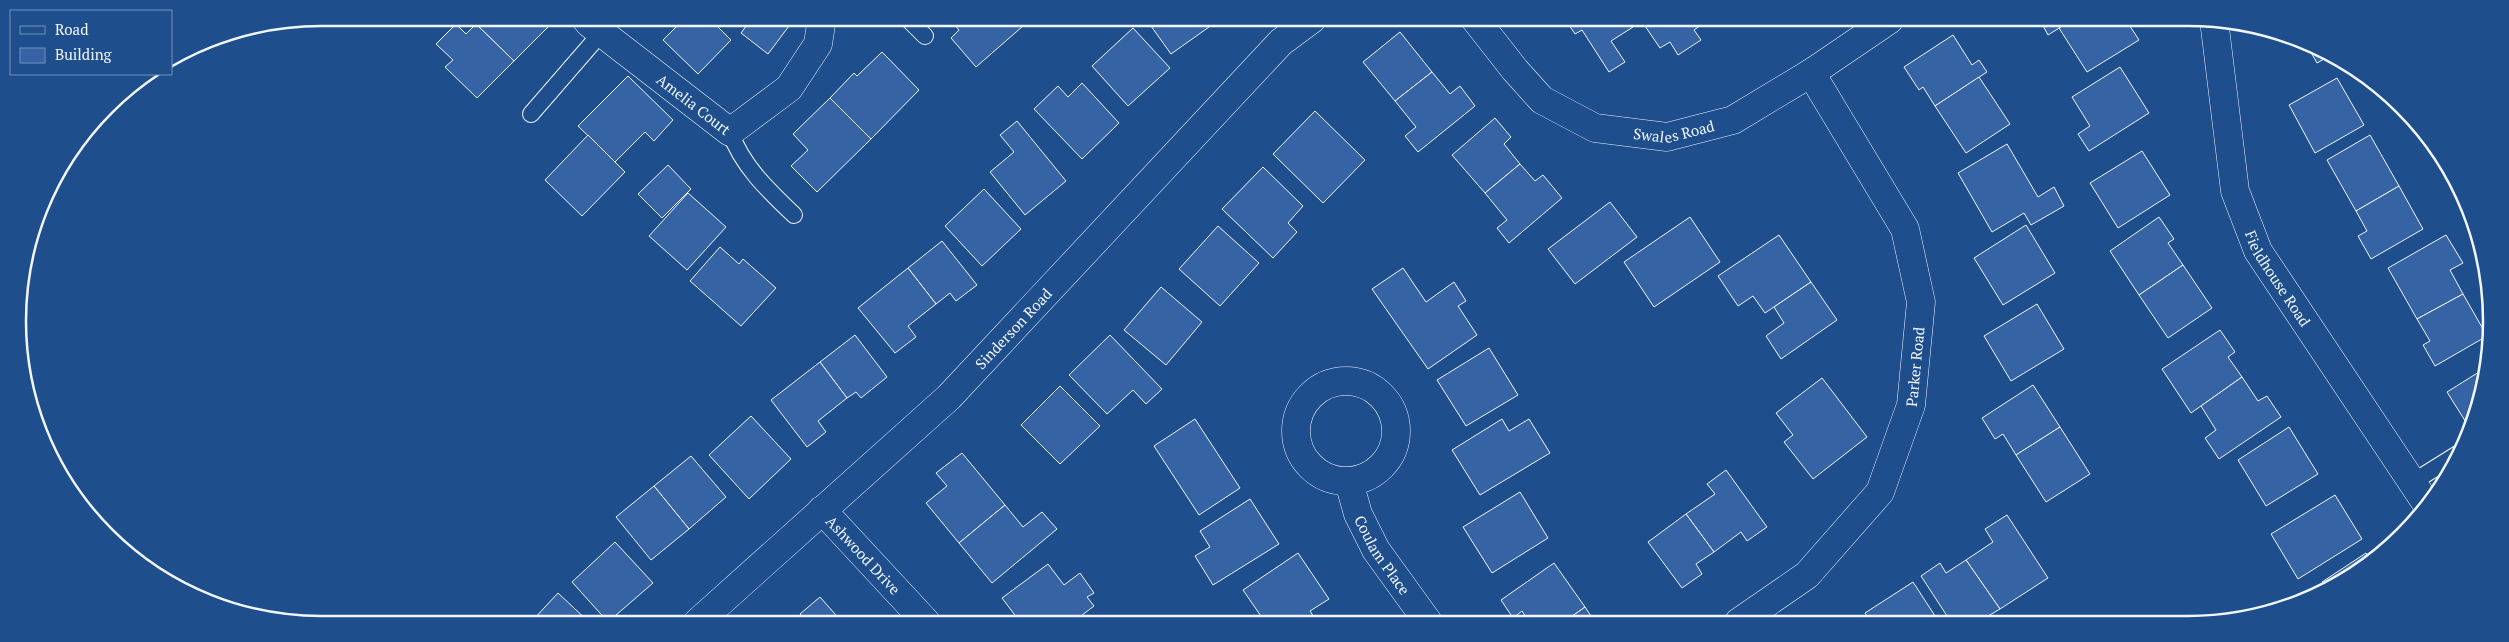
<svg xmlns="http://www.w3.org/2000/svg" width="2509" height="642" viewBox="0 0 2509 642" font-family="'PT Serif',serif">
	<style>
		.building { fill: #3563a3; stroke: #f2f6ff }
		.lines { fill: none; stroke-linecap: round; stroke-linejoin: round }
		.lane-casing { stroke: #f2f6ff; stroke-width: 18 }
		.street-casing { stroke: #f2f6ff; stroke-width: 29 }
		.lane { stroke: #1f4e8c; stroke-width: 16 }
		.street { stroke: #1f4e8c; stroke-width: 28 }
		.labels { text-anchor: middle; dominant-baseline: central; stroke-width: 4; stroke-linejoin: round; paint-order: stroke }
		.street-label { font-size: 15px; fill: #f2f6ff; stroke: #1f4e8c }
		.rim { fill: none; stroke: #f2f6ff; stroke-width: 2.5 }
	</style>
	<rect width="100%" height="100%" fill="#1f4e8c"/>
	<!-- building -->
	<g class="building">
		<polygon points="482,18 543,18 550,25 514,61 476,24"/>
		<polygon points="685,18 709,18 731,40 698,74 663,40"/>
		<polygon points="752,18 779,18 789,26 768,54 741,33"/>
		<polygon points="949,18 1017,18 1023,26 976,67 951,38 959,30"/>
		<polygon points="1146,19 1214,19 1216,22 1171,54"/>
		<polygon points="1565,19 1628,19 1633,27 1611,41 1625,62 1609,72 1582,30 1575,34"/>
		<polygon points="1650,19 1710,19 1694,30 1701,40 1678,55 1670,42 1660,48 1643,23"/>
		<polygon points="2040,20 2072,20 2048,35"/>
		<polygon points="2072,20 2112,20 2114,23 2119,20 2126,20 2139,40 2087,72 2059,28"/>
		<polygon points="456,24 466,34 476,24 514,61 477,98 445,67 453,60 436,44"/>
		<polygon points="1133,28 1170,68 1128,106 1092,66"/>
		<polygon points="1400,32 1432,72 1395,101 1363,62"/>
		<polygon points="1953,35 1972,65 1979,60 1987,72 1935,106 1923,87 1919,90 1904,67"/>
		<polygon points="2308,47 2331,55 2317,63"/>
		<polygon points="882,52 919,90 871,139 830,98 854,73 857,76"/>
		<polygon points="2120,67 2149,113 2089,151 2078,134 2090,126 2072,97"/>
		<polygon points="1432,72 1450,94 1460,86 1475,106 1418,152 1405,136 1416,127 1395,101"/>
		<polygon points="628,76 673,120 654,141 645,132 615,162 578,126"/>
		<polygon points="1979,77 2010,124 1966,153 1935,106"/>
		<polygon points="2337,78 2364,125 2315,153 2289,105"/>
		<polygon points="1082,83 1119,123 1082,159 1034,109 1058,86 1068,97"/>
		<polygon points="830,98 871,139 817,192 791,166 808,150 793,134"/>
		<polygon points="1315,111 1365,160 1323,203 1273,154"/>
		<polygon points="1495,118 1511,137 1504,144 1520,164 1485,193 1452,155"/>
		<polygon points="1017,121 1066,181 1025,215 990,172 1014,152 1000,135"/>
		<polygon points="588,135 625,172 582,216 545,180"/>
		<polygon points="2370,135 2399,186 2356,211 2327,160"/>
		<polygon points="2007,144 2038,197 2054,187 2064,206 2031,225 2024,213 1992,232 1958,173"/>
		<polygon points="2142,151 2170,195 2118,228 2090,183"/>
		<polygon points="1520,164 1535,181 1543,175 1562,198 1509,243 1497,228 1507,220 1485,193"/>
		<polygon points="668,165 691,189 662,218 638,194"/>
		<polygon points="1263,167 1303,206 1288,223 1297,232 1273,258 1222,209"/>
		<polygon points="2399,186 2423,229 2371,259 2358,236 2367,231 2356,211"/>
		<polygon points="984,189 1021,229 982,266 945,226"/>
		<polygon points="688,193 726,227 687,270 649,236"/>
		<polygon points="1610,202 1637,237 1575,284 1548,249"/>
		<polygon points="1690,217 1720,262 1654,307 1624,262"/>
		<polygon points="2159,217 2174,239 2168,243 2183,265 2139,295 2110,251"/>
		<polygon points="2026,225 2055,273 2003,305 1974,258"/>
		<polygon points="1218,226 1259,263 1220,306 1179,269"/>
		<polygon points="1779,235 1811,282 1765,313 1753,296 1738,306 1718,276"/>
		<polygon points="2446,235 2463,263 2450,270 2463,294 2417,319 2388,268"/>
		<polygon points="942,241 977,285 956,301 950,293 936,304 908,268"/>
		<polygon points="720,247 739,264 743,259 776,288 741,326 690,281"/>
		<polygon points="2183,265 2212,308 2168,338 2139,295"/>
		<polygon points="908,268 936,304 908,326 916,337 895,353 858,308"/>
		<polygon points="1403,268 1426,302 1454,282 1466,301 1458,306 1477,335 1428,369 1372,289"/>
		<polygon points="1811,282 1837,320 1781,359 1766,336 1784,323 1774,307"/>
		<polygon points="1161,287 1202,322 1166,365 1124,330"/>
		<polygon points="2463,294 2487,336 2435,366 2423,345 2430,341 2417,319"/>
		<polygon points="2037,304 2064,349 2011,381 1984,336"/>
		<polygon points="2220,330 2235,352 2228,357 2242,377 2191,413 2162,369"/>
		<polygon points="855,335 887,377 861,398 856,392 847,398 820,362"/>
		<polygon points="1110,335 1162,389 1146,404 1133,390 1107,414 1069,375"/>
		<polygon points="1489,348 1518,395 1466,426 1437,380"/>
		<polygon points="820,362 847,398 818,421 826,432 807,447 771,400"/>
		<polygon points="2487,367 2469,427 2447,392"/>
		<polygon points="2242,377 2258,401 2267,396 2281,417 2219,459 2205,438 2216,430 2201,406"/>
		<polygon points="1822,378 1867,437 1813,479 1784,442 1793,435 1776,413"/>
		<polygon points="2033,385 2060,427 2016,455 2003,434 1995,439 1982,418"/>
		<polygon points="1060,386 1100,426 1060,464 1021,425"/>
		<polygon points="751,416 791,459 749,499 709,455"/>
		<polygon points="1195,419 1240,488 1199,515 1154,446"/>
		<polygon points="1502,419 1509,431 1529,419 1550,453 1480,495 1452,450"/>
		<polygon points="2060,427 2090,474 2046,502 2016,455"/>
		<polygon points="2289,427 2318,474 2266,506 2238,460"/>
		<polygon points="962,453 1005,505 959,543 926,503 947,486 936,473"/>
		<polygon points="691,456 726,497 689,529 654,486"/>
		<polygon points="1726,470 1767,527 1747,541 1741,532 1714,552 1686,514 1715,494 1707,484"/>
		<polygon points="654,486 689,529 651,560 616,517"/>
		<polygon points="1520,492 1548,538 1492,573 1463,527"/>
		<polygon points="2335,495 2362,539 2298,579 2271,534"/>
		<polygon points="1250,499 1279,544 1213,585 1195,556 1210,547 1200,531"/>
		<polygon points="1005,505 1023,527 1042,512 1057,529 992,583 959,543"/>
		<polygon points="1686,514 1714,552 1696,564 1702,574 1682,588 1648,542"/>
		<polygon points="2007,515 2048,578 2000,609 1966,560 1993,542 1985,529"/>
		<polygon points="615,542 653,583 608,622 572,582"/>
		<polygon points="1298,553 1329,599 1310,611 1317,622 1265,622 1243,590"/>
		<polygon points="2366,553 2370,559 2327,590 2322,582"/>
		<polygon points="1966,560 2000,609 1978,622 1951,622 1921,576 1940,563 1946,573"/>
		<polygon points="1554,563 1585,607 1564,622 1529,622 1522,611 1513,618 1501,600"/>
		<polygon points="1048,564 1064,585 1080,573 1094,593 1087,597 1094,606 1073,622 1020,622 1002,598"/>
		<polygon points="1913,582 1939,622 1871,622 1865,613"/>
		<polygon points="558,593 589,622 531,622"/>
		<polygon points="820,597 842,622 807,622 800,614"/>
		<polygon points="1585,607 1595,622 1564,622"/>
		<polygon points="1104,616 1108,622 1096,622"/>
	</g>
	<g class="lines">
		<defs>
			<g id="lane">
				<polyline points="907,18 925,36"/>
				<polyline points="531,114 602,32"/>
				<path d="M730,132C743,167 768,190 794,215"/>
				<polyline points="2413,482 2461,452"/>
			</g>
			<g id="street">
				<path id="s1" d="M585,18L589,23L730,132L789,88L818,44L822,18"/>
				<path id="s2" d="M1475,19L1515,70L1542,100L1595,128L1667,137L1733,120L1811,73L1889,20"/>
				<path id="s3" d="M2214,20L2235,191L2258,251L2426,503"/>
				<circle cx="1346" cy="431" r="50"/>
				<path id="s4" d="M1349,482L1358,514L1376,550L1428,622"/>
				<path id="s5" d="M822,510L926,622"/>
				<path id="s6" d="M698,622L949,397L1281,42L1312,19"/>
				<path id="s7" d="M1739,622L1807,575L1880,492L1911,405L1921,302L1905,229L1811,73"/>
			</g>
		</defs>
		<!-- lane casing -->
		<use href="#lane" class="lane-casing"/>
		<!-- street casing -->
		<use href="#street" class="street-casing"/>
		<!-- lane -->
		<use href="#lane" class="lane"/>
		<!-- street -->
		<use href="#street" class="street"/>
	</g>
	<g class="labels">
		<!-- street labels -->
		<g class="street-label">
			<text stroke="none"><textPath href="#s1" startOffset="139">Amelia Court</textPath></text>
			<text stroke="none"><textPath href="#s2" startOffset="245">Swales Road</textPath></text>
			<text stroke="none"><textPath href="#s3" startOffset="270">Fieldhouse Road</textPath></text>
			<text stroke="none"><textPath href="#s6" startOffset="431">Sinderson Road</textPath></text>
			<text stroke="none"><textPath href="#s7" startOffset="324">Parker Road</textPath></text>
			<text stroke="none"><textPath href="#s4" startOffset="81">Coulam Place</textPath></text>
			<text stroke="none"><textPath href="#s5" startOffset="61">Ashwood Drive</textPath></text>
		</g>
	</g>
	<!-- crop -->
	<path d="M0 0H2509V642H0ZM321 26H2188A295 295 0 0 1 2483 321V321A295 295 0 0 1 2188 616H321A295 295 0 0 1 26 321V321A295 295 0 0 1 321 26Z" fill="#1f4e8c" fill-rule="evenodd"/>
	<path class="rim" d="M321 26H2188A295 295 0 0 1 2483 321V321A295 295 0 0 1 2188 616H321A295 295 0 0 1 26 321V321A295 295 0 0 1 321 26Z"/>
	<!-- legend -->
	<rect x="10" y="10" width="162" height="65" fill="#1f4e8c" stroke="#7391ba"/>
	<rect x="20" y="26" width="25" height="8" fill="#1f4e8c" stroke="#7391ba"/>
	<text x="55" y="35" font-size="15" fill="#f2f6ff">Road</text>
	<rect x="20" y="48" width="25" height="15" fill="#3563a3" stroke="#7391ba"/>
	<text x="55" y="60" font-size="15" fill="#f2f6ff">Building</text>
</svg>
